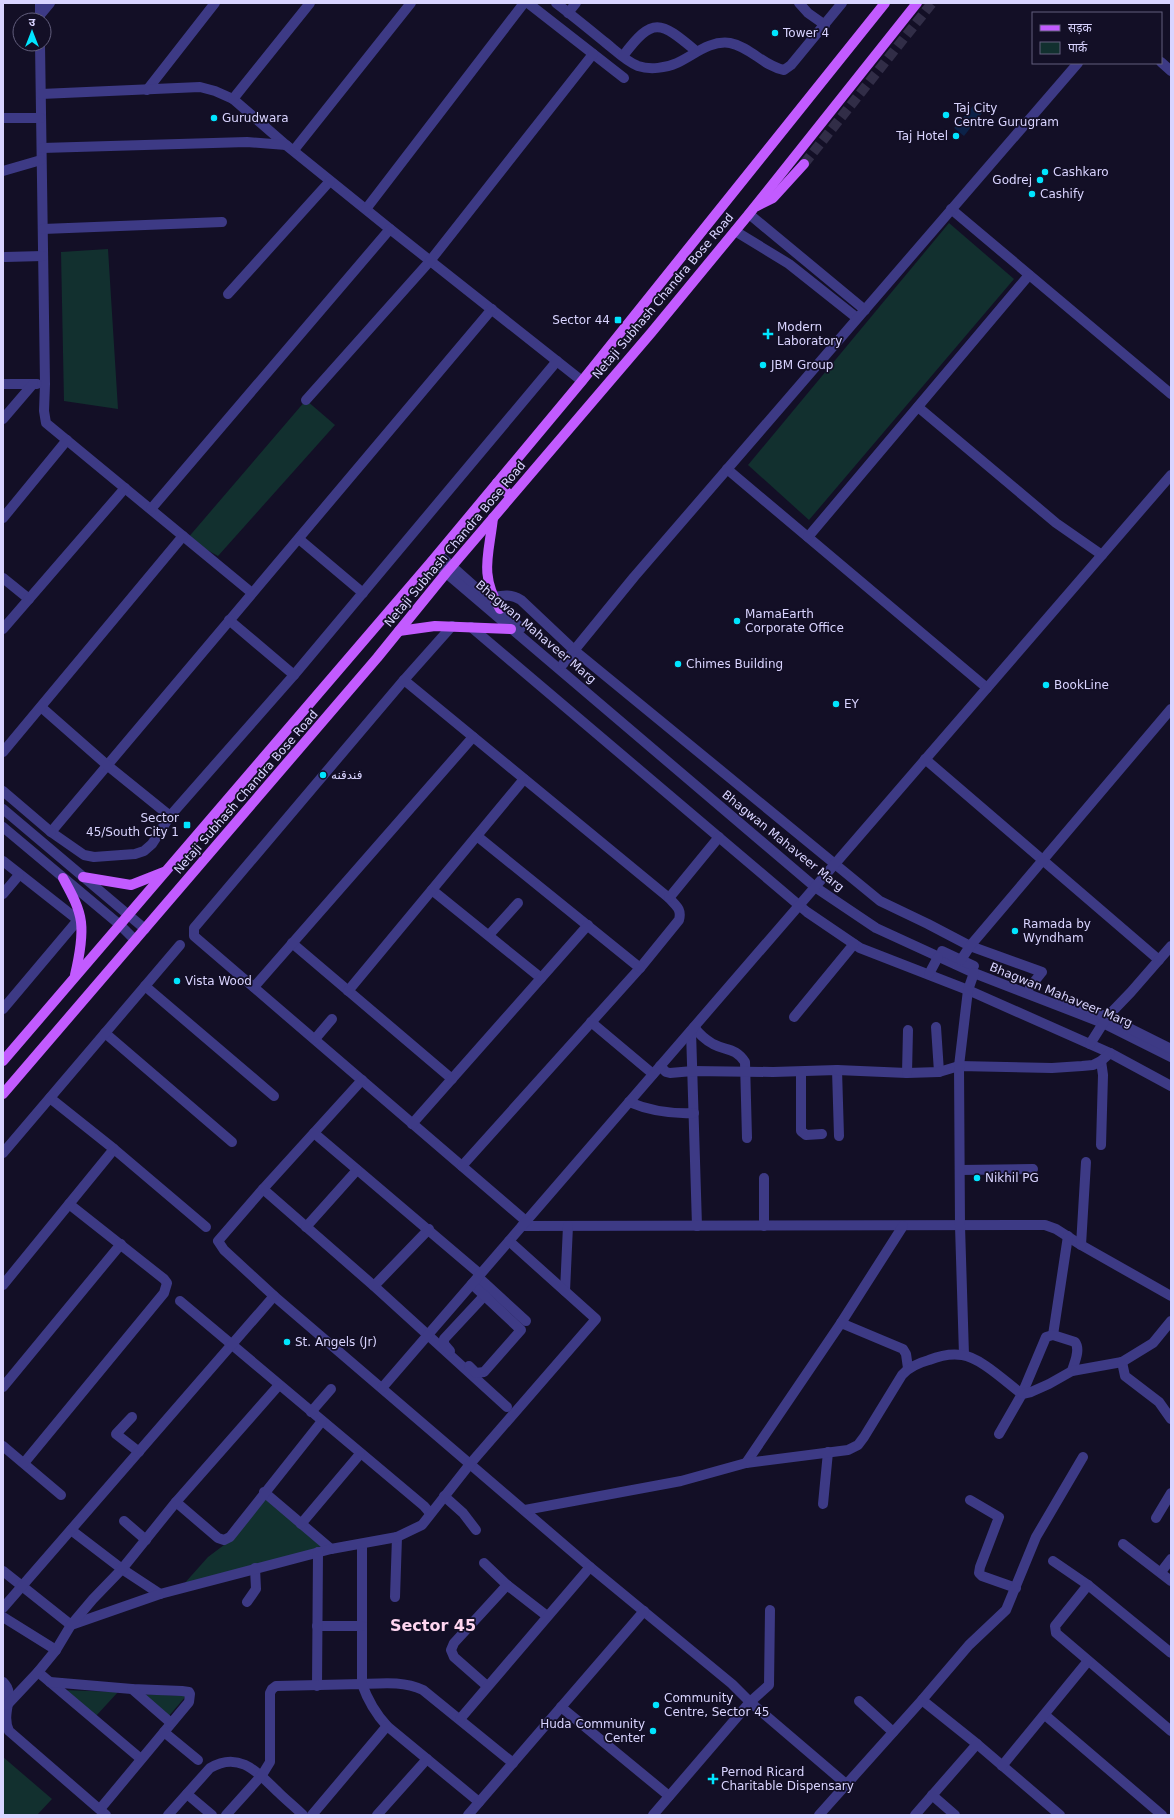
<svg xmlns="http://www.w3.org/2000/svg" width="1174" height="1818" viewBox="0 0 1174 1818" font-family="'DejaVu Sans',Cairo,'Noto Sans Devanagari',sans-serif">
	<style>
		.green { fill: #12302f }
		.water { fill: #0c2248 }
		.lines { fill: none; stroke-linecap: round; stroke-linejoin: round }
		.major-tunnel { stroke: #312d47; stroke-width: 10; stroke-dasharray: 10 5; stroke-linecap: butt }
		.minor { stroke: #3d3a85; stroke-width: 10 }
		.major { stroke: #c25bff; stroke-width: 10 }
		.poi-dot { fill: #00e5ff; stroke: #130f26; stroke-width: 1.5 }
		.labels { text-anchor: middle; dominant-baseline: central; stroke-width: 3.5; stroke-linejoin: round; paint-order: stroke }
		.poi-label { font-size: 12px; fill: #d9d4ff; stroke: #130f26; text-anchor: start }
		.street-label { font-size: 12px; fill: #d9d4ff; stroke: #130f26 }
		.district-label { font-size: 16px; font-weight: bold; fill: #ffd6f0; stroke: #130f26 }
	</style>
	<rect width="100%" height="100%" fill="#130f26"/>
	<!-- green -->
	<g class="green">
		<polygon points="949,223 1014,279 809,520 748,465"/>
		<polygon points="108,249 118,409 64,401 61,252"/>
		<polygon points="306,400 335,425 218,556 187,539"/>
		<polygon points="264,1495 326,1547 183,1585 208,1557 224,1545"/>
		<polygon points="62,1690 118,1692 95,1717"/>
		<polygon points="139,1694 186,1696 168,1717"/>
		<polygon points="3,1757 52,1799 37,1815 3,1815"/>
	</g>
	<!-- water -->
	<polygon class="water" points="973,106 982,113 964,136 954,128"/>
	<g class="lines">
		<!-- major-tunnel -->
		<polyline class="major-tunnel" points="804,164 932,3"/>
		<!-- minor -->
		<g class="minor">
			<polyline points="40,3 40,20"/>
			<polyline points="528,3 624,78"/>
			<path d="M556,3C573,16 590,30 606,43C616,51 627,62 638,66C650,70 666,68 677,63C694,55 710,40 730,43C751,47 763,66 784,70L791,65L842,3"/>
			<polyline points="799,3 808,13 825,25"/>
			<polyline points="568,13 576,3"/>
			<polyline points="40,15 50,3"/>
			<polyline points="40,44 45,384 44,411 46,423 252,593"/>
			<path d="M623,56C653,16 660,21 696,51"/>
			<polyline points="1161,62 1171,71"/>
			<polyline points="147,90 215,3"/>
			<polyline points="41,94 200,87 215,91 233,99 286,145 390,229 582,381"/>
			<polyline points="233,99 310,3"/>
			<polyline points="3,118 41,118"/>
			<polyline points="42,148 247,142 286,145"/>
			<polyline points="294,150 411,3"/>
			<polyline points="3,171 41,160"/>
			<polyline points="366,209 524,3"/>
			<polyline points="951,209 1171,394"/>
			<polyline points="749,214 865,310"/>
			<polyline points="43,229 222,222"/>
			<polyline points="735,231 789,264 857,318"/>
			<polyline points="5,257 43,256"/>
			<polyline points="228,294 330,181"/>
			<polyline points="492,309 51,832 84,855 94,857 135,854 144,851 152,844 170,816 294,675 557,361"/>
			<polyline points="3,384 37,384"/>
			<polyline points="306,400 430,261 593,54"/>
			<polyline points="918,407 1056,523 1102,555"/>
			<polyline points="3,419 33,384"/>
			<polyline points="727,469 987,688"/>
			<polyline points="151,509 390,229"/>
			<polyline points="3,518 67,440"/>
			<polyline points="808,537 1029,275"/>
			<polyline points="299,539 363,593"/>
			<polyline points="438,554 521,628"/>
			<polyline points="432,561 815,887 876,928 974,973 1103,1023 1171,1057"/>
			<polyline points="3,578 29,599"/>
			<path d="M493,597C504,595 511,594 521,600L574,650L880,901L928,924L970,946L1042,972L1030,987"/>
			<polyline points="229,620 294,675"/>
			<polyline points="452,626 404,680 194,928 194,936 527,1222"/>
			<polyline points="471,627 807,912 860,948 968,990 1110,1053 1171,1086"/>
			<polyline points="3,629 125,488"/>
			<polyline points="563,664 634,577 1078,63"/>
			<path d="M404,680L669,898C676,906 682,909 679,920L640,968L462,1166"/>
			<polyline points="41,707 107,765 170,816"/>
			<polyline points="3,752 183,536"/>
			<polyline points="925,759 1159,960"/>
			<polyline points="3,791 51,832"/>
			<polyline points="3,809 145,929"/>
			<polyline points="3,827 120,925 135,940"/>
			<polyline points="477,836 640,968"/>
			<polyline points="3,861 78,920 3,1009"/>
			<polyline points="432,890 541,978"/>
			<polyline points="3,894 19,875"/>
			<polyline points="669,898 719,837"/>
			<polyline points="489,935 518,903"/>
			<polyline points="292,943 452,1079"/>
			<polyline points="942,951 974,966"/>
			<polyline points="961,960 970,946 1171,709"/>
			<polyline points="929,974 938,957"/>
			<polyline points="145,986 274,1096"/>
			<polyline points="254,987 473,737"/>
			<polyline points="348,991 524,779"/>
			<polyline points="1060,999 1107,1017 1171,1049"/>
			<polyline points="794,1017 854,944"/>
			<polyline points="591,1022 653,1074"/>
			<path d="M694,1027C699,1034 706,1040 713,1044C726,1051 735,1047 745,1062L747,1138"/>
			<polyline points="936,1027 939,1072"/>
			<polyline points="691,1031 697,1226"/>
			<polyline points="105,1033 232,1142"/>
			<polyline points="315,1039 332,1019"/>
			<polyline points="1090,1044 1107,1017 1131,992 1171,946"/>
			<polyline points="1101,1061 1103,1075 1101,1145"/>
			<polyline points="660,1066 666,1072 670,1073 693,1071 773,1072 837,1070 839,1136"/>
			<polyline points="837,1070 907,1073 939,1072 959,1066 1052,1068 1082,1066 1093,1065 1101,1061 1110,1053"/>
			<polyline points="801,1072 801,1131 806,1135 822,1134"/>
			<polyline points="907,1073 908,1030"/>
			<polyline points="362,1080 263,1189 218,1241 224,1250 274,1296 590,1567 732,1684 750,1702 846,1784"/>
			<polyline points="50,1098 114,1149 206,1227"/>
			<path d="M629,1102C650,1111 671,1114 694,1113"/>
			<polyline points="412,1124 588,925"/>
			<polyline points="314,1133 480,1274"/>
			<polyline points="3,1153 180,945"/>
			<polyline points="960,1170 1033,1169"/>
			<polyline points="764,1178 764,1226"/>
			<polyline points="263,1189 374,1286 507,1407"/>
			<polyline points="522,1226 1045,1225 1056,1229 1081,1245 1171,1296"/>
			<polyline points="306,1227 357,1170"/>
			<polyline points="1081,1245 1086,1162"/>
			<polyline points="478,1277 526,1321"/>
			<polyline points="3,1285 114,1149"/>
			<polyline points="374,1286 429,1229"/>
			<polyline points="565,1291 568,1226"/>
			<polyline points="180,1301 424,1506 430,1513"/>
			<polyline points="841,1323 903,1349 906,1354 908,1368"/>
			<polyline points="1053,1335 1068,1236"/>
			<polyline points="450,1351 444,1344 444,1339 485,1295"/>
			<polyline points="964,1355 960,1226 959,1066 968,990 974,973"/>
			<polyline points="1122,1362 1125,1376 1159,1402 1171,1419"/>
			<polyline points="469,1366 476,1373 484,1372 521,1330 472,1284"/>
			<polyline points="3,1387 121,1244"/>
			<polyline points="382,1388 1171,475"/>
			<polyline points="311,1412 331,1389"/>
			<polyline points="132,1417 116,1434 139,1452"/>
			<path d="M999,1434L1022,1394L1046,1337L1053,1335L1075,1342C1081,1350 1074,1363 1072,1371"/>
			<polyline points="3,1446 61,1495"/>
			<polyline points="24,1463 164,1293 167,1283 164,1279 69,1204"/>
			<polyline points="746,1463 841,1323 903,1226"/>
			<polyline points="264,1492 331,1549"/>
			<polyline points="444,1496 463,1513 476,1530"/>
			<polyline points="970,1500 999,1517 980,1567 979,1573 982,1576 1016,1588"/>
			<polyline points="176,1502 218,1538 224,1540 230,1537 322,1421"/>
			<polyline points="823,1504 828,1452"/>
			<path d="M525,1510L681,1481L746,1463L848,1450L858,1445L864,1437L902,1375C909,1367 918,1363 929,1360C939,1356 950,1353 962,1355C980,1357 1007,1383 1022,1394L1031,1392L1049,1384L1072,1371L1122,1362L1153,1343L1171,1321"/>
			<polyline points="1156,1518 1171,1493"/>
			<polyline points="124,1521 146,1540"/>
			<polyline points="301,1524 360,1454"/>
			<polyline points="71,1530 122,1569 160,1594"/>
			<polyline points="1123,1544 1171,1581"/>
			<path d="M362,1545V1684C384,1683 404,1681 423,1690L513,1763"/>
			<polyline points="1053,1561 1088,1585 1171,1653"/>
			<polyline points="484,1563 507,1585 547,1616"/>
			<polyline points="3,1571 71,1625"/>
			<polyline points="1161,1572 1171,1559"/>
			<polyline points="1088,1585 1055,1626 1056,1633 1171,1731"/>
			<polyline points="395,1597 397,1537"/>
			<polyline points="247,1602 256,1589 255,1568"/>
			<polyline points="3,1608 274,1296"/>
			<polyline points="3,1617 56,1650"/>
			<polyline points="71,1625 160,1594 331,1549 397,1537 422,1525 470,1464 596,1319 509,1241"/>
			<polyline points="317,1626 362,1626"/>
			<polyline points="38,1672 141,1759"/>
			<path d="M3,1682C17,1695 0,1712 9,1731L106,1815"/>
			<polyline points="50,1682 132,1689 182,1691 189,1692 190,1694 189,1702 100,1809"/>
			<polyline points="317,1686 318,1552"/>
			<polyline points="487,1686 454,1657 451,1650 454,1643 507,1585"/>
			<polyline points="132,1689 171,1723"/>
			<polyline points="922,1700 977,1744 1060,1815"/>
			<polyline points="859,1701 893,1732"/>
			<polyline points="7,1705 38,1672 56,1650 71,1625 93,1599 122,1569 176,1502 279,1385"/>
			<polyline points="561,1707 669,1796"/>
			<polyline points="1045,1715 1162,1815"/>
			<polyline points="460,1719 590,1567"/>
			<polyline points="164,1732 198,1760"/>
			<polyline points="1002,1766 1088,1661"/>
			<polyline points="187,1794 212,1815"/>
			<polyline points="932,1795 955,1815"/>
			<path d="M168,1815L210,1768C240,1750 259,1774 278,1792C286,1800 295,1807 303,1815"/>
			<path d="M226,1815L262,1775L270,1762V1693L272,1689L276,1686L362,1684C368,1701 375,1713 387,1726L479,1802"/>
			<polyline points="312,1815 387,1726"/>
			<polyline points="377,1815 427,1759"/>
			<polyline points="468,1815 644,1611"/>
			<polyline points="653,1815 750,1702 769,1685 770,1610"/>
			<polyline points="819,1815 922,1700 969,1645 1006,1610 1036,1537 1083,1457"/>
			<polyline points="915,1815 977,1744"/>
		</g>
		<!-- major -->
		<g class="major">
			<polyline points="757,206 773,198 804,164"/>
			<polyline points="497,483 511,496"/>
			<path d="M493,518C489,555 479,574 500,609"/>
			<polyline points="399,631 435,626 511,629"/>
			<polyline points="83,877 131,885 164,872"/>
			<path d="M63,878C70,891 79,906 81,922C83,939 79,958 75,975"/>
			<polyline points="3,1061 432,561 582,381 885,3"/>
			<polyline points="3,1094 377,658 446,573 651,333 749,214 917,3"/>
		</g>
	</g>
	<!-- markers -->
	<g class="poi-dot">
		<circle cx="775" cy="33" r="4"/>
		<circle cx="946" cy="115" r="4"/>
		<circle cx="214" cy="118" r="4"/>
		<circle cx="956" cy="136" r="4"/>
		<circle cx="1045" cy="172" r="4"/>
		<circle cx="1040" cy="180" r="4"/>
		<circle cx="1032" cy="194" r="4"/>
		<rect x="614" y="316" width="8" height="8" rx="2"/>
		<path d="M766 328h4v4h4v4h-4v4h-4v-4h-4v-4h4z"/>
		<circle cx="763" cy="365" r="4"/>
		<circle cx="737" cy="621" r="4"/>
		<circle cx="678" cy="664" r="4"/>
		<circle cx="1046" cy="685" r="4"/>
		<circle cx="836" cy="704" r="4"/>
		<circle cx="323" cy="775" r="4"/>
		<rect x="183" y="821" width="8" height="8" rx="2"/>
		<circle cx="1015" cy="931" r="4"/>
		<circle cx="177" cy="981" r="4"/>
		<circle cx="977" cy="1178" r="4"/>
		<circle cx="287" cy="1342" r="4"/>
		<circle cx="656" cy="1705" r="4"/>
		<circle cx="653" cy="1731" r="4"/>
		<path d="M711 1773h4v4h4v4h-4v4h-4v-4h-4v-4h4z"/>
	</g>
	<g class="labels">
		<!-- poi labels -->
		<g class="poi-label">
			<text x="783" y="33">Tower 4</text>
			<text x="954" y="108">Taj City<tspan x="954" dy="14">Centre Gurugram</tspan></text>
			<text x="222" y="118">Gurudwara</text>
			<text x="948" y="136" text-anchor="end">Taj Hotel</text>
			<text x="1053" y="172">Cashkaro</text>
			<text x="1032" y="180" text-anchor="end">Godrej</text>
			<text x="1040" y="194">Cashify</text>
			<text x="610" y="320" text-anchor="end">Sector 44</text>
			<text x="777" y="327">Modern<tspan x="777" dy="14">Laboratory</tspan></text>
			<text x="771" y="365">JBM Group</text>
			<text x="745" y="614">MamaEarth<tspan x="745" dy="14">Corporate Office</tspan></text>
			<text x="686" y="664">Chimes Building</text>
			<text x="1054" y="685">BookLine</text>
			<text x="844" y="704">EY</text>
			<text x="331" y="775">فندقنه</text>
			<text x="179" y="818" text-anchor="end">Sector<tspan x="179" dy="14">45/South City 1</tspan></text>
			<text x="1023" y="924">Ramada by<tspan x="1023" dy="14">Wyndham</tspan></text>
			<text x="185" y="981">Vista Wood</text>
			<text x="985" y="1178">Nikhil PG</text>
			<text x="295" y="1342">St. Angels (Jr)</text>
			<text x="664" y="1698">Community<tspan x="664" dy="14">Centre, Sector 45</tspan></text>
			<text x="645" y="1724" text-anchor="end">Huda Community<tspan x="645" dy="14">Center</tspan></text>
			<text x="721" y="1772">Pernod Ricard<tspan x="721" dy="14">Charitable Dispensary</tspan></text>
		</g>
		<!-- street labels -->
		<g class="street-label">
			<text transform="translate(663 296) rotate(-50)">Netaji Subhash Chandra Bose Road</text>
			<text transform="translate(455 544) rotate(-50)">Netaji Subhash Chandra Bose Road</text>
			<text transform="translate(536 632) rotate(40)">Bhagwan Mahaveer Marg</text>
			<text transform="translate(246 792) rotate(-49)">Netaji Subhash Chandra Bose Road</text>
			<text transform="translate(783 841) rotate(39)">Bhagwan Mahaveer Marg</text>
			<text transform="translate(1061 995) rotate(22)">Bhagwan Mahaveer Marg</text>
		</g>
		<!-- district labels -->
		<g class="district-label">
			<text x="433" y="1625">Sector 45</text>
		</g>
	</g>
	<!-- border -->
	<rect width="1174" height="1818" fill="none" stroke="#d9d4ff" stroke-width="8"/>
	<!-- legend -->
	<rect x="1032" y="12" width="130" height="52" fill="#130f26" stroke="#625e7d"/>
	<rect x="1040" y="25" width="20" height="6" fill="#c25bff" stroke="#625e7d"/>
	<text x="1068" y="32" font-size="12" fill="#d9d4ff">सड़क</text>
	<rect x="1040" y="42" width="20" height="12" fill="#12302f" stroke="#625e7d"/>
	<text x="1068" y="52" font-size="12" fill="#d9d4ff">पार्क</text>
	<!-- north arrow -->
	<g transform="translate(32 32)"><circle r="19" fill="#130f26" stroke="#625e7d"/>
	<path d="M0-3L7 15L0 10L-7 15Z" fill="#00e5ff"/>
	<text y="-6" font-size="11" font-weight="bold" text-anchor="middle" fill="#d9d4ff">उ</text>
	</g>
</svg>
